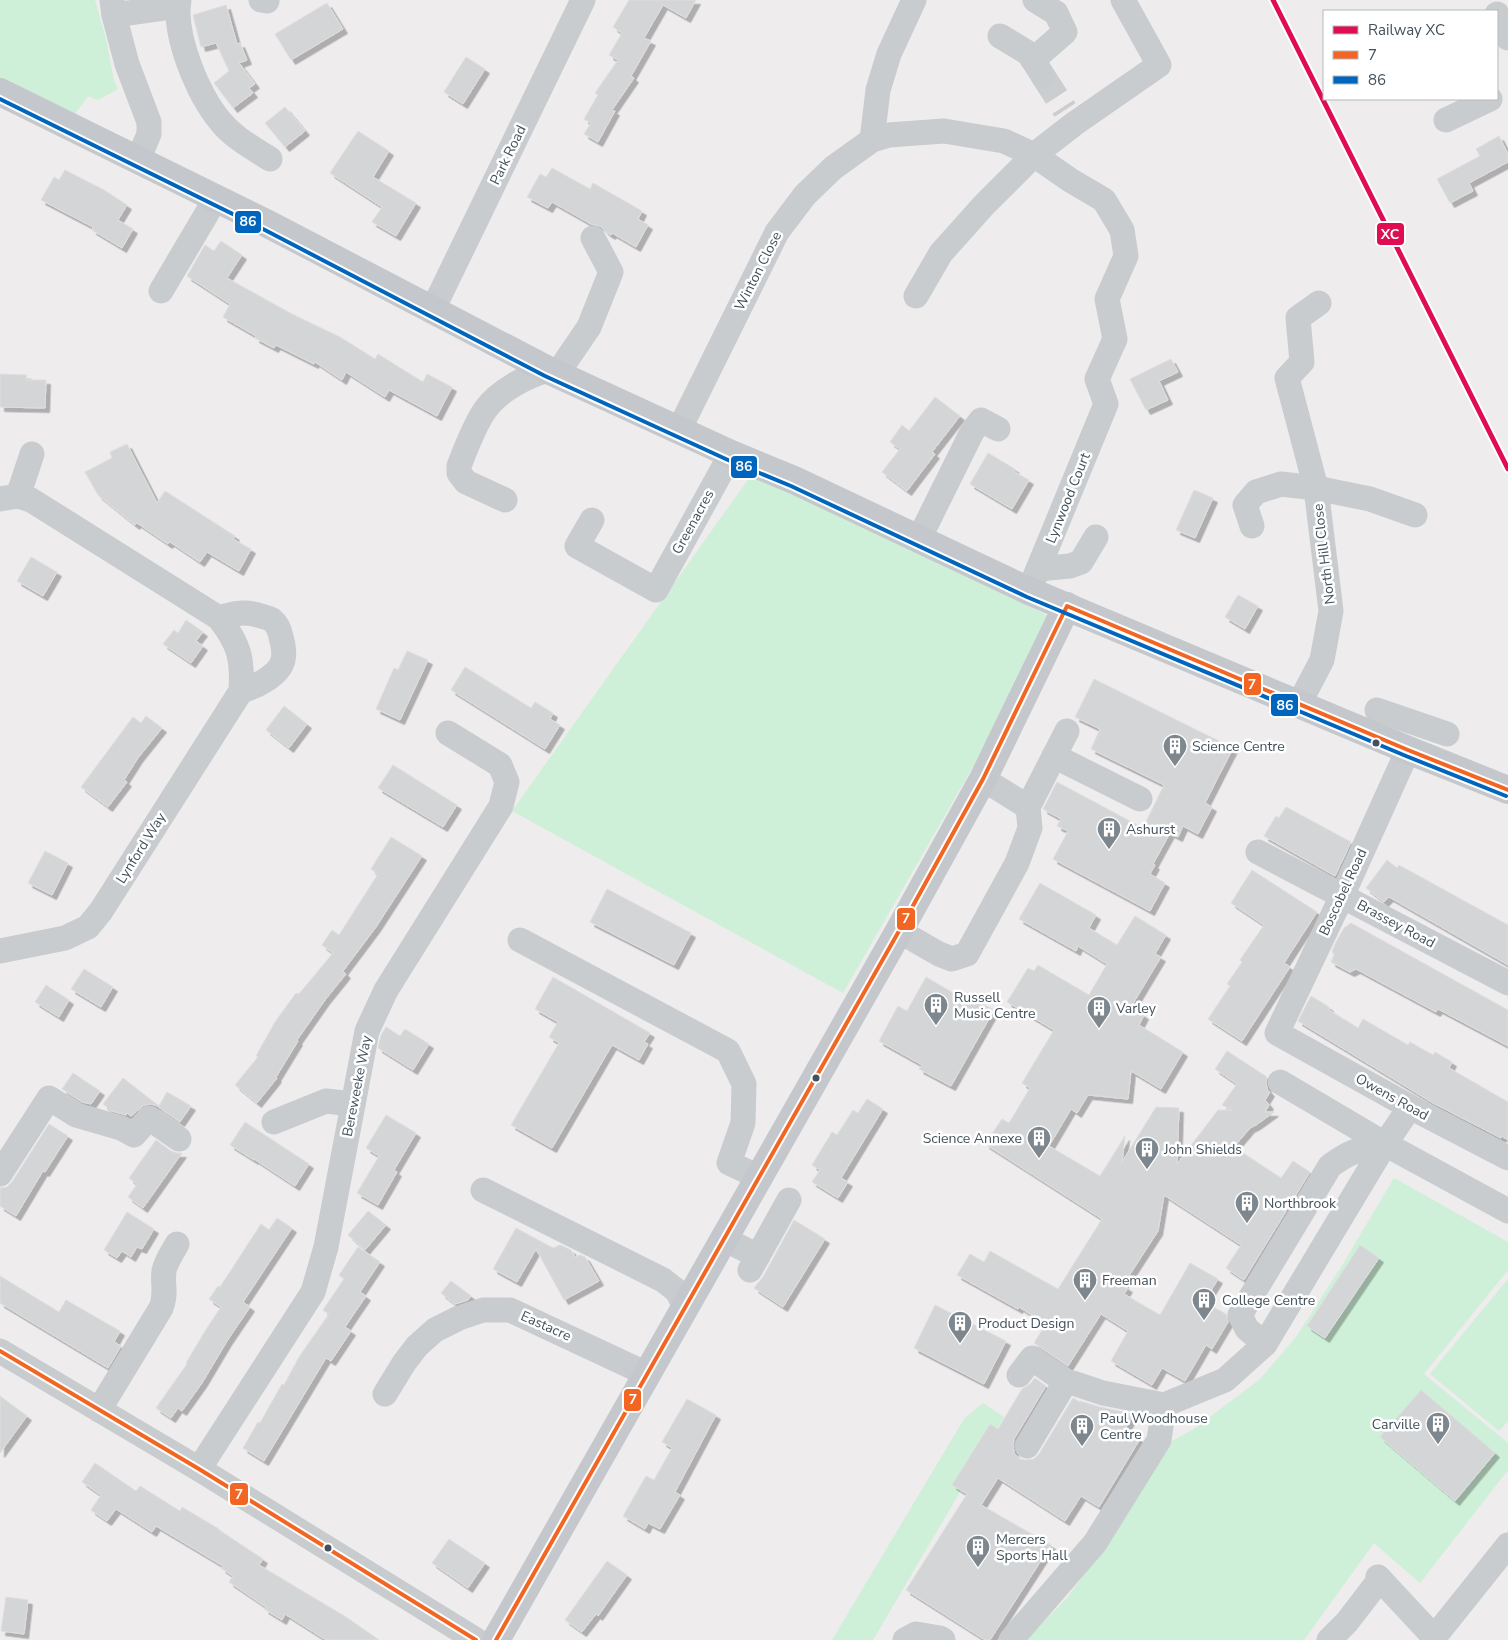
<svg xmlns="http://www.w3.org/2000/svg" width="1508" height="1640" viewBox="0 0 1508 1640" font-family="'Nunito Sans',sans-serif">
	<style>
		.green { fill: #ceefd8 }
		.building { fill: #d4d5d7; stroke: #dfdedf; filter: url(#shadow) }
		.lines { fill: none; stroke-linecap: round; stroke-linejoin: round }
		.minor-tunnel { stroke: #cccdcf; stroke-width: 25; stroke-dasharray: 25 12; stroke-linecap: butt }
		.minor { stroke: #c8ccce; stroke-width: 25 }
		.major { stroke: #c4c8cc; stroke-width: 28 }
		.bus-1-casing { stroke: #fff; stroke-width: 8 }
		.bus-2-casing { stroke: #fff; stroke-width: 8 }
		.bus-1 { stroke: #f26522; stroke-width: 4 }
		.bus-2 { stroke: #0065bd; stroke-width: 4 }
		.rail-1-casing { stroke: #fff; stroke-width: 9 }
		.rail-1 { stroke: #df0d52; stroke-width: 5 }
		.bus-dot { fill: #42515b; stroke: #fff; stroke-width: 2 }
		.labels { text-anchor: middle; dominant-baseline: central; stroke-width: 5; stroke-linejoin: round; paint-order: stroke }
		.street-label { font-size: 14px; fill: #42515b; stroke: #fff }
		.poi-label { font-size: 14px; fill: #42515b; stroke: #fff; text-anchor: start }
		.line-badge { stroke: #fff; stroke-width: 2 }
		.badge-label { font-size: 14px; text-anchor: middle; font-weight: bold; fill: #fff }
	</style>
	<defs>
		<filter id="shadow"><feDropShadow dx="4.5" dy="4.5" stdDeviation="0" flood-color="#0004"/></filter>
	</defs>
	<rect width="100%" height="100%" fill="#eeecec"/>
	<!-- green -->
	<g class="green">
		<polygon points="0,0 95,0 106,39 114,81 118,89 98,100 88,96 72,118 0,81"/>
		<polygon points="752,474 1057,620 843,993 512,811"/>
		<polygon points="1394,1178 1508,1242 1508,1270 1424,1374 1508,1443 1508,1470 1420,1583 1374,1543 1304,1640 1026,1640 1067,1598 1107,1543 1166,1444 1194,1429 1260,1379 1296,1337 1343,1264"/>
		<polygon points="1508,1279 1508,1421 1499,1431 1430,1374"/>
		<polygon points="983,1403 1004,1417 873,1640 832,1640 964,1419"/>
	</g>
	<!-- building -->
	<g class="building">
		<polygon points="629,0 696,0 686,18 663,5 644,38 651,41 631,76 634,78 612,110 615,111 598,142 584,134 591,123 584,119 598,95 595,93 618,60 609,55 622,33 613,27"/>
		<polygon points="327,3 343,29 291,60 275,34"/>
		<polygon points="226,5 237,44 240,43 247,60 239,63 255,84 249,88 253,93 233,108 214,83 229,71 216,43 201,47 193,15"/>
		<polygon points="466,57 485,69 463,104 444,92"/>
		<polygon points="285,107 305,131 285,147 265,123"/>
		<polygon points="358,131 389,151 373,177 416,203 396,236 372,222 382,207 330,173"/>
		<polygon points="1499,136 1508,154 1508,162 1469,183 1473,191 1450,203 1437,179 1480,156 1476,149"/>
		<polygon points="552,168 590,189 593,183 642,211 638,219 648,225 636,247 612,233 611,235 606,232 600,226 591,224 552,202 548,208 527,197 540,174 546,177"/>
		<polygon points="65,170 104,190 127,205 118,220 133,229 122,248 92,230 93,227 41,200 54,177 59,180"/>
		<polygon points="221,241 242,255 227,278 292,314 340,337 375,359 378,354 423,382 427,374 452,387 437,416 389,390 385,397 346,372 342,380 315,362 314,364 276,345 274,348 255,338 256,336 223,317 230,304 187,276 205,245 214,251"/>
		<polygon points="1171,359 1178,372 1159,381 1168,400 1146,410 1130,379"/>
		<polygon points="0,374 27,375 26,380 46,380 45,408 0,407"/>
		<polygon points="935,397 960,416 932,452 935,454 907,491 882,472 900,449 890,442 902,425 909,431"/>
		<polygon points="127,444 157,503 165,491 235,536 233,539 251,549 239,571 207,552 200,562 170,542 168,544 137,523 135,525 98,495 85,472 112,458 110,452"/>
		<polygon points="988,453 1015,469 1013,471 1029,480 1012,509 970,484"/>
		<polygon points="1194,490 1213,498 1195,538 1176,530"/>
		<polygon points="31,557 57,572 43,596 17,581"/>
		<polygon points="1238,595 1258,606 1245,629 1225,617"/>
		<polygon points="186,620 203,632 196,641 203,646 191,663 163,644 174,630 178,633"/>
		<polygon points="407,651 428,660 400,720 376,709 394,668 398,670"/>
		<polygon points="465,667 531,708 535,702 553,713 550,719 560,725 545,749 451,690"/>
		<polygon points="1094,679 1233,748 1205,803 1212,807 1198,834 1183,826 1178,837 1170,833 1153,864 1155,865 1150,874 1165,883 1150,911 1053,859 1068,831 1057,826 1061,819 1043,809 1057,782 1143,828 1164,785 1091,749 1100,729 1075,717"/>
		<polygon points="284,706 307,724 289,748 266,730"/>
		<polygon points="146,716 162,728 138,758 124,780 127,782 108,807 81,787 133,717 141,723"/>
		<polygon points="393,765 457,805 443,827 378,788"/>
		<polygon points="1286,807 1351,842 1335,876 1264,836 1276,816 1279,818"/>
		<polygon points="391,837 422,856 376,927 343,971 346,974 325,1000 297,1040 298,1041 276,1077 277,1078 257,1103 235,1085 258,1057 256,1056 275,1022 296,993 299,994 333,953 322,945 332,930 339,935 378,874 371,869"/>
		<polygon points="45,851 68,863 52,895 28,883"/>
		<polygon points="1387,860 1397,868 1399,865 1508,925 1508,965 1389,897 1384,902 1366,888"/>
		<polygon points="1252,870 1317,912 1284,963 1290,967 1242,1041 1208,1019 1230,986 1227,984 1242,962 1240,960 1264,925 1231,903"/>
		<polygon points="1040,883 1096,915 1089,928 1117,945 1135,916 1166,935 1155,954 1161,957 1131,1007 1144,1015 1139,1025 1183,1052 1161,1089 1131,1071 1128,1099 1088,1095 1077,1113 1071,1109 1049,1146 1100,1176 1125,1136 1122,1162 1156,1107 1179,1108 1177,1164 1218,1110 1232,1110 1222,1105 1237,1084 1215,1069 1227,1051 1267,1077 1266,1082 1267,1089 1270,1092 1265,1100 1269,1105 1265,1112 1274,1112 1256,1125 1250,1128 1234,1147 1281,1178 1293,1161 1310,1172 1244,1280 1226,1268 1241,1245 1164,1195 1158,1231 1123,1285 1128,1288 1124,1294 1160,1315 1190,1263 1218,1279 1204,1302 1226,1314 1228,1322 1212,1349 1206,1345 1185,1381 1162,1368 1152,1385 1111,1361 1128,1331 1101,1314 1068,1366 1034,1343 1046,1324 1019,1307 1018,1309 957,1275 970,1254 984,1262 990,1251 1058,1289 1102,1219 985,1144 1002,1119 1009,1123 1030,1088 1022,1083 1054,1030 1007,1002 1028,968 1034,971 1038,965 1089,995 1107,964 1078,946 1076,951 1019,919"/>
		<polygon points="607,889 691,933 674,965 590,922"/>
		<polygon points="1351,923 1508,1010 1508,1046 1438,1009 1436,1012 1356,969 1350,972 1331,962 1334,955 1332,951 1336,942 1344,928"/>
		<polygon points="84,969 113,987 101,1007 71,989"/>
		<polygon points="553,977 650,1033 644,1042 648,1044 639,1060 612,1045 552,1148 511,1125 559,1043 549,1037 558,1022 535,1009"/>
		<polygon points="926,977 962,998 964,994 994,1010 951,1086 919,1069 922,1065 879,1041 898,1006 907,1011"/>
		<polygon points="46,985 69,1000 59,1017 35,1002"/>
		<polygon points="1311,996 1329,1007 1329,1010 1358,1028 1363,1019 1408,1045 1410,1042 1433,1055 1435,1052 1452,1062 1449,1068 1508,1102 1508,1140 1502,1136 1501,1138 1433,1103 1298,1021"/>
		<polygon points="386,1027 400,1036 405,1029 429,1044 413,1070 378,1048 381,1035"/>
		<polygon points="73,1073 100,1091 91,1104 82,1102 62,1089"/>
		<polygon points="123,1078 159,1106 167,1092 191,1106 180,1122 157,1106 151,1104 144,1105 131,1116 127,1113 126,1115 112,1111 103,1104"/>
		<polygon points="867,1099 883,1109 841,1178 848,1182 838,1198 812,1182 820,1170 812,1165 832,1132 837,1135 853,1110 858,1113"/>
		<polygon points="386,1115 416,1133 394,1170 397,1172 378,1205 357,1193 379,1156 366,1148"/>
		<polygon points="245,1122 309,1164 295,1186 254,1159 254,1160 230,1145"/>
		<polygon points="49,1124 68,1136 45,1172 43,1171 16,1216 0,1206 0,1188 7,1187 12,1182"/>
		<polygon points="156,1140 171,1151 177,1153 182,1153 143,1208 128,1197 137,1184 129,1178"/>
		<polygon points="368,1211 386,1225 365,1250 348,1235"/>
		<polygon points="127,1212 154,1229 142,1249 137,1247 131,1257 122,1251 117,1258 104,1250"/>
		<polygon points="277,1218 292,1228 243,1302 250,1307 227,1341 202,1383 182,1411 178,1408 171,1418 156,1408 187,1364 186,1363 205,1331 221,1307 209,1299 218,1286 220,1287 261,1224 269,1230"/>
		<polygon points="794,1220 825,1239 783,1307 754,1288 763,1277"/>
		<polygon points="516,1228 553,1248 560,1245 571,1250 575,1257 580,1255 585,1257 599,1281 564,1300 536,1249 517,1282 493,1269"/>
		<polygon points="1360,1245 1379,1258 1325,1338 1307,1326"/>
		<polygon points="358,1247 380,1262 360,1292 366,1296 345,1327 351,1331 331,1361 326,1358 264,1461 243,1448 258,1422 260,1423 282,1384 284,1385 299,1357 329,1314 323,1310 344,1279 339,1275"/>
		<polygon points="0,1276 59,1312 66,1300 120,1331 114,1342 121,1346 108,1368 0,1303"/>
		<polygon points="451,1281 471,1296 468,1300 455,1304 441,1293"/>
		<polygon points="935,1305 1006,1341 984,1384 914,1348"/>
		<polygon points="1035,1378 1046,1386 1014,1439 1013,1445 1014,1453 1020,1459 1026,1460 1034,1459 1039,1454 1073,1398 1080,1402 1080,1401 1100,1407 1134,1414 1124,1430 1140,1439 1099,1507 1081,1496 1065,1521 998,1478 981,1505 1051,1545 990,1640 985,1640 906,1590 967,1494 952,1485 990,1424 998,1429 1022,1389 1030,1384"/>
		<polygon points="1421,1390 1495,1453 1455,1501 1380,1437"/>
		<polygon points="0,1396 27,1416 0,1453"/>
		<polygon points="687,1399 716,1415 675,1492 680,1495 660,1529 648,1523 645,1529 623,1516 646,1476 654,1480 672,1448 662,1442"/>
		<polygon points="95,1463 136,1491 140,1486 180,1511 182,1507 219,1529 219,1530 263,1559 259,1565 346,1617 379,1640 326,1640 285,1614 282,1620 264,1609 266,1607 229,1582 233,1576 221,1568 223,1566 156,1526 152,1532 116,1509 107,1521 91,1510 101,1495 82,1482"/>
		<polygon points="449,1539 485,1563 468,1588 432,1563"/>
		<polygon points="607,1561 627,1575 598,1616 596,1614 582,1632 565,1620"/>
		<polygon points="6,1597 28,1600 24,1634 1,1631"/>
	</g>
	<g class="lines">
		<!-- minor-tunnel -->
		<polyline class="minor-tunnel" points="1043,76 1065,110"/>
		<!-- minor -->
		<g class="minor">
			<polyline points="112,0 114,15 127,64 149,122 149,134 138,160"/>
			<path d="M179,0C173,35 198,95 221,122C234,138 253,148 270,159"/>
			<polyline points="261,0 267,1"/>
			<polyline points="1035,0 1056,13 1065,32 1033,60 1043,76"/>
			<polyline points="1497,14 1508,38"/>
			<polyline points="114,15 178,6"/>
			<polyline points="1000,36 1028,53 1033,60"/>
			<polyline points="1446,120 1490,99"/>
			<polyline points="872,140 878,90 889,54 914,0"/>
			<polyline points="161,291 216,198"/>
			<polyline points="916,296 941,253 984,205 1034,155 1074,124 1159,65 1123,0"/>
			<polyline points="432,311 583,0"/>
			<polyline points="557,374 589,327 611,272 593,238"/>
			<polyline points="679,430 777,232 805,195 833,168 872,140 889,135 944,131 1004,141 1034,155 1070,180 1104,200 1122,230 1126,256 1107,299 1115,339 1097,379 1106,404 1029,591"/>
			<polyline points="18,496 32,454"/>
			<path d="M0,499L18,496L31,500L219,618C239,644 243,658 241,691L101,911L88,927L65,938L0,951"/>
			<path d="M505,500L466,482L459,473V466C466,448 474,426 485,410C498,391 527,376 548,370"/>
			<polyline points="592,520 577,546 656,590 731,454"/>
			<polyline points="1252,526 1245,505 1256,492 1281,484 1316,488 1370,499 1415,515"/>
			<polyline points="919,539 972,432 981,420 998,429"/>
			<polyline points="1038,569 1070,566 1081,562 1096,537"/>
			<path d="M219,618C234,613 246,611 261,616C264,617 269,618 272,620C277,624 280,631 281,637C283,644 285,652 283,660C279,676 255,687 241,691"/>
			<polyline points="1299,704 1322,660 1331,611 1316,488 1287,378 1302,362 1298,318 1319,303"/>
			<polyline points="1377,710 1447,734"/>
			<polyline points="1408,750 1342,896 1277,1033 1410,1107 1508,1158"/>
			<polyline points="1054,756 1140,799"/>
			<polyline points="1028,807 1067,731"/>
			<polyline points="1258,852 1508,983"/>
			<polyline points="899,931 939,954 952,959 967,954 1017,863 1030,828 1028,807 983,779"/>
			<polyline points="520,940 728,1051 744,1084 743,1123 729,1163 759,1177"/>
			<polyline points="1280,1082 1385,1144 1508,1211"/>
			<polyline points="274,1122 326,1101 353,1104"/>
			<polyline points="0,1174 49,1098 76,1115 121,1128 134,1135 149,1118 179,1139"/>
			<polyline points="483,1190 663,1280 677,1291 685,1307"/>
			<polyline points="724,1239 758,1256"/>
			<polyline points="750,1270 789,1200"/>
			<path d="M1265,1344L1247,1329L1240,1315L1330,1166C1341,1158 1357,1146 1370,1152L1385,1144"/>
			<polyline points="0,1351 199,1469 476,1640"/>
			<polyline points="1019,1375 1032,1358 1067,1383"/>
			<polyline points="385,1394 404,1363 417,1346 435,1330 459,1318 483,1310 510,1310 647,1374"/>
			<path d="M99,1410L161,1308C167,1294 162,1284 164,1271C166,1261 172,1253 177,1244"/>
			<polyline points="1027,1446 1063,1386 1067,1383 1073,1383 1103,1393 1164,1405"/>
			<polyline points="199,1469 313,1292 326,1247 367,1031 386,990 501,806 507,782 500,765 448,733"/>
			<polyline points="1378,1577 1434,1637"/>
			<polyline points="905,1640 916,1634 940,1638 943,1640"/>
			<polyline points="1011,1640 1095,1543 1159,1440 1164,1405 1225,1380 1265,1344 1385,1144 1410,1107"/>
			<polyline points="1329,1640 1347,1622 1380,1579"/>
			<polyline points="1432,1640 1508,1545"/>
		</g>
		<!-- major -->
		<g class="major">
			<polyline points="0,92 266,223 548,370 731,454 794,480 1029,591 1408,750 1508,790"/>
			<polyline points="496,1640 899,931 983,779 1067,606"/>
		</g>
		<defs>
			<g id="bus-1">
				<polyline points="0,1351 199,1469 476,1640"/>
				<polyline points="496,1640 899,931 983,779 1067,606 1408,750 1508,790"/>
			</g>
			<polyline id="bus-2" points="0,99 263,229 545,376 728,460 791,486 1027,597 1406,756 1506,796"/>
		</defs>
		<!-- bus-1 casing -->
		<use href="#bus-1" class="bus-1-casing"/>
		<!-- bus-2 casing -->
		<use href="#bus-2" class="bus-2-casing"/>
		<!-- bus-1 -->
		<use href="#bus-1" class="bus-1"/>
		<!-- bus-2 -->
		<use href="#bus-2" class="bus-2"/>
		<defs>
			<polyline id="rail-1" points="1273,0 1508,469"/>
		</defs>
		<!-- rail-1 casing -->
		<use href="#rail-1" class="rail-1-casing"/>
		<!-- rail-1 -->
		<use href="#rail-1" class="rail-1"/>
	</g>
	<!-- icons -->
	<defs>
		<symbol id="building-pin" viewBox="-11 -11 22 30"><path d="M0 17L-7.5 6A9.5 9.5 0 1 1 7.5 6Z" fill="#7e878e" stroke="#fff"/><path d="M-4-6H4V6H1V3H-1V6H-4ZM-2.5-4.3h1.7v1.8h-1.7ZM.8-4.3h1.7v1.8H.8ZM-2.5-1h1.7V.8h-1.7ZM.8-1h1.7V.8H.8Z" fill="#fff"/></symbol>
	</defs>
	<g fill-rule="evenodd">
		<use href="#building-pin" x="1161" y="732" width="28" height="38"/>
		<use href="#building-pin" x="1095" y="815" width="28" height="38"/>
		<use href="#building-pin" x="922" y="991" width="28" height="38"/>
		<use href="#building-pin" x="1085" y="994" width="28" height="38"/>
		<use href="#building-pin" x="1025" y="1124" width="28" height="38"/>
		<use href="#building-pin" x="1133" y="1135" width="28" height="38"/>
		<use href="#building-pin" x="1233" y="1189" width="28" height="38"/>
		<use href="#building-pin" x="1071" y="1266" width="28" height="38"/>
		<use href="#building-pin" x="1190" y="1286" width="28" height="38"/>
		<use href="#building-pin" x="946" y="1309" width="28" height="38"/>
		<use href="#building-pin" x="1424" y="1410" width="28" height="38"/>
		<use href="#building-pin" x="1068" y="1412" width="28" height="38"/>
		<use href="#building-pin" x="964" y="1533" width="28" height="38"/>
	</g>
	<!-- markers -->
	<g class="bus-dot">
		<circle cx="1376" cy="743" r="4.5"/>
		<circle cx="816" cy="1078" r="4.5"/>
		<circle cx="328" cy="1548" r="4.5"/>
	</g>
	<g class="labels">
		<!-- street labels -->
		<g class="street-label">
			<text transform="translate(508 155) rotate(-64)">Park Road</text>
			<text transform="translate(758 271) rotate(-63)">Winton Close</text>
			<text transform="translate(1068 498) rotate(-68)">Lynwood Court</text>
			<text transform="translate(693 522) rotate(-61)">Greenacres</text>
			<text transform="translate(1324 554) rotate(-97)">North Hill Close</text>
			<text transform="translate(141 848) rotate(-58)">Lynford Way</text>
			<text transform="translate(1343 892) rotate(-65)">Boscobel Road</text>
			<text transform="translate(1396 924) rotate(28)">Brassey Road</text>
			<text transform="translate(357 1086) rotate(-79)">Bereweeke Way</text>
			<text transform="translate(1392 1097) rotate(29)">Owens Road</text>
			<text transform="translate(546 1326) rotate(24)">Eastacre</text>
		</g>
		<!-- poi labels -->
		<g class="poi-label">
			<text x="1192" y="746">Science Centre</text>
			<text x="1126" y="829">Ashurst</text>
			<text x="954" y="997">Russell<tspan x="954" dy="16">Music Centre</tspan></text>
			<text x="1116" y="1008">Varley</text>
			<text x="1022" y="1138" text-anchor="end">Science Annexe</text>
			<text x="1164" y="1149">John Shields</text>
			<text x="1264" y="1203">Northbrook</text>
			<text x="1102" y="1280">Freeman</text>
			<text x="1222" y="1300">College Centre</text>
			<text x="978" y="1323">Product Design</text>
			<text x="1100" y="1418">Paul Woodhouse<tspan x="1100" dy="16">Centre</tspan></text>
			<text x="1420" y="1424" text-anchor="end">Carville</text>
			<text x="996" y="1539">Mercers<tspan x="996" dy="16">Sports Hall</tspan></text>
		</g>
	</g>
	<g class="line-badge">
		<rect x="234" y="210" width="28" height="24" rx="5" fill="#0065bd"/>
		<rect x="1376" y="222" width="29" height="24" rx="5" fill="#df0d52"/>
		<rect x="730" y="455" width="28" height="24" rx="5" fill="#0065bd"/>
		<rect x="1243" y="672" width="19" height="24" rx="5" fill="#f26522"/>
		<rect x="1270" y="693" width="29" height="24" rx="5" fill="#0065bd"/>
		<rect x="896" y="907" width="20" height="24" rx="5" fill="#f26522"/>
		<rect x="623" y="1388" width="19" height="24" rx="5" fill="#f26522"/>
		<rect x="229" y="1482" width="20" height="24" rx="5" fill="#f26522"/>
	</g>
	<g class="badge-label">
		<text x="248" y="226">86</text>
		<text x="1390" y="239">XC</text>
		<text x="744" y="471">86</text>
		<text x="1252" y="689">7</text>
		<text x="1285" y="710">86</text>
		<text x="906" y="923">7</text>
		<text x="633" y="1404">7</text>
		<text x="239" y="1499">7</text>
	</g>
	<!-- legend -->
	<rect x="1323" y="10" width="175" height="90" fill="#ffffff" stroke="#b3b9bd"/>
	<rect x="1333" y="26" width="25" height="8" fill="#df0d52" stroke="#b3b9bd"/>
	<text x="1368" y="35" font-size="15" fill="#42515b">Railway XC</text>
	<rect x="1333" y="51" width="25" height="8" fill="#f26522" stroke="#b3b9bd"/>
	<text x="1368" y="60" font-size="15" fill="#42515b">7</text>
	<rect x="1333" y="76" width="25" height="8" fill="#0065bd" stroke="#b3b9bd"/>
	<text x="1368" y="85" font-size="15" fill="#42515b">86</text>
</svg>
